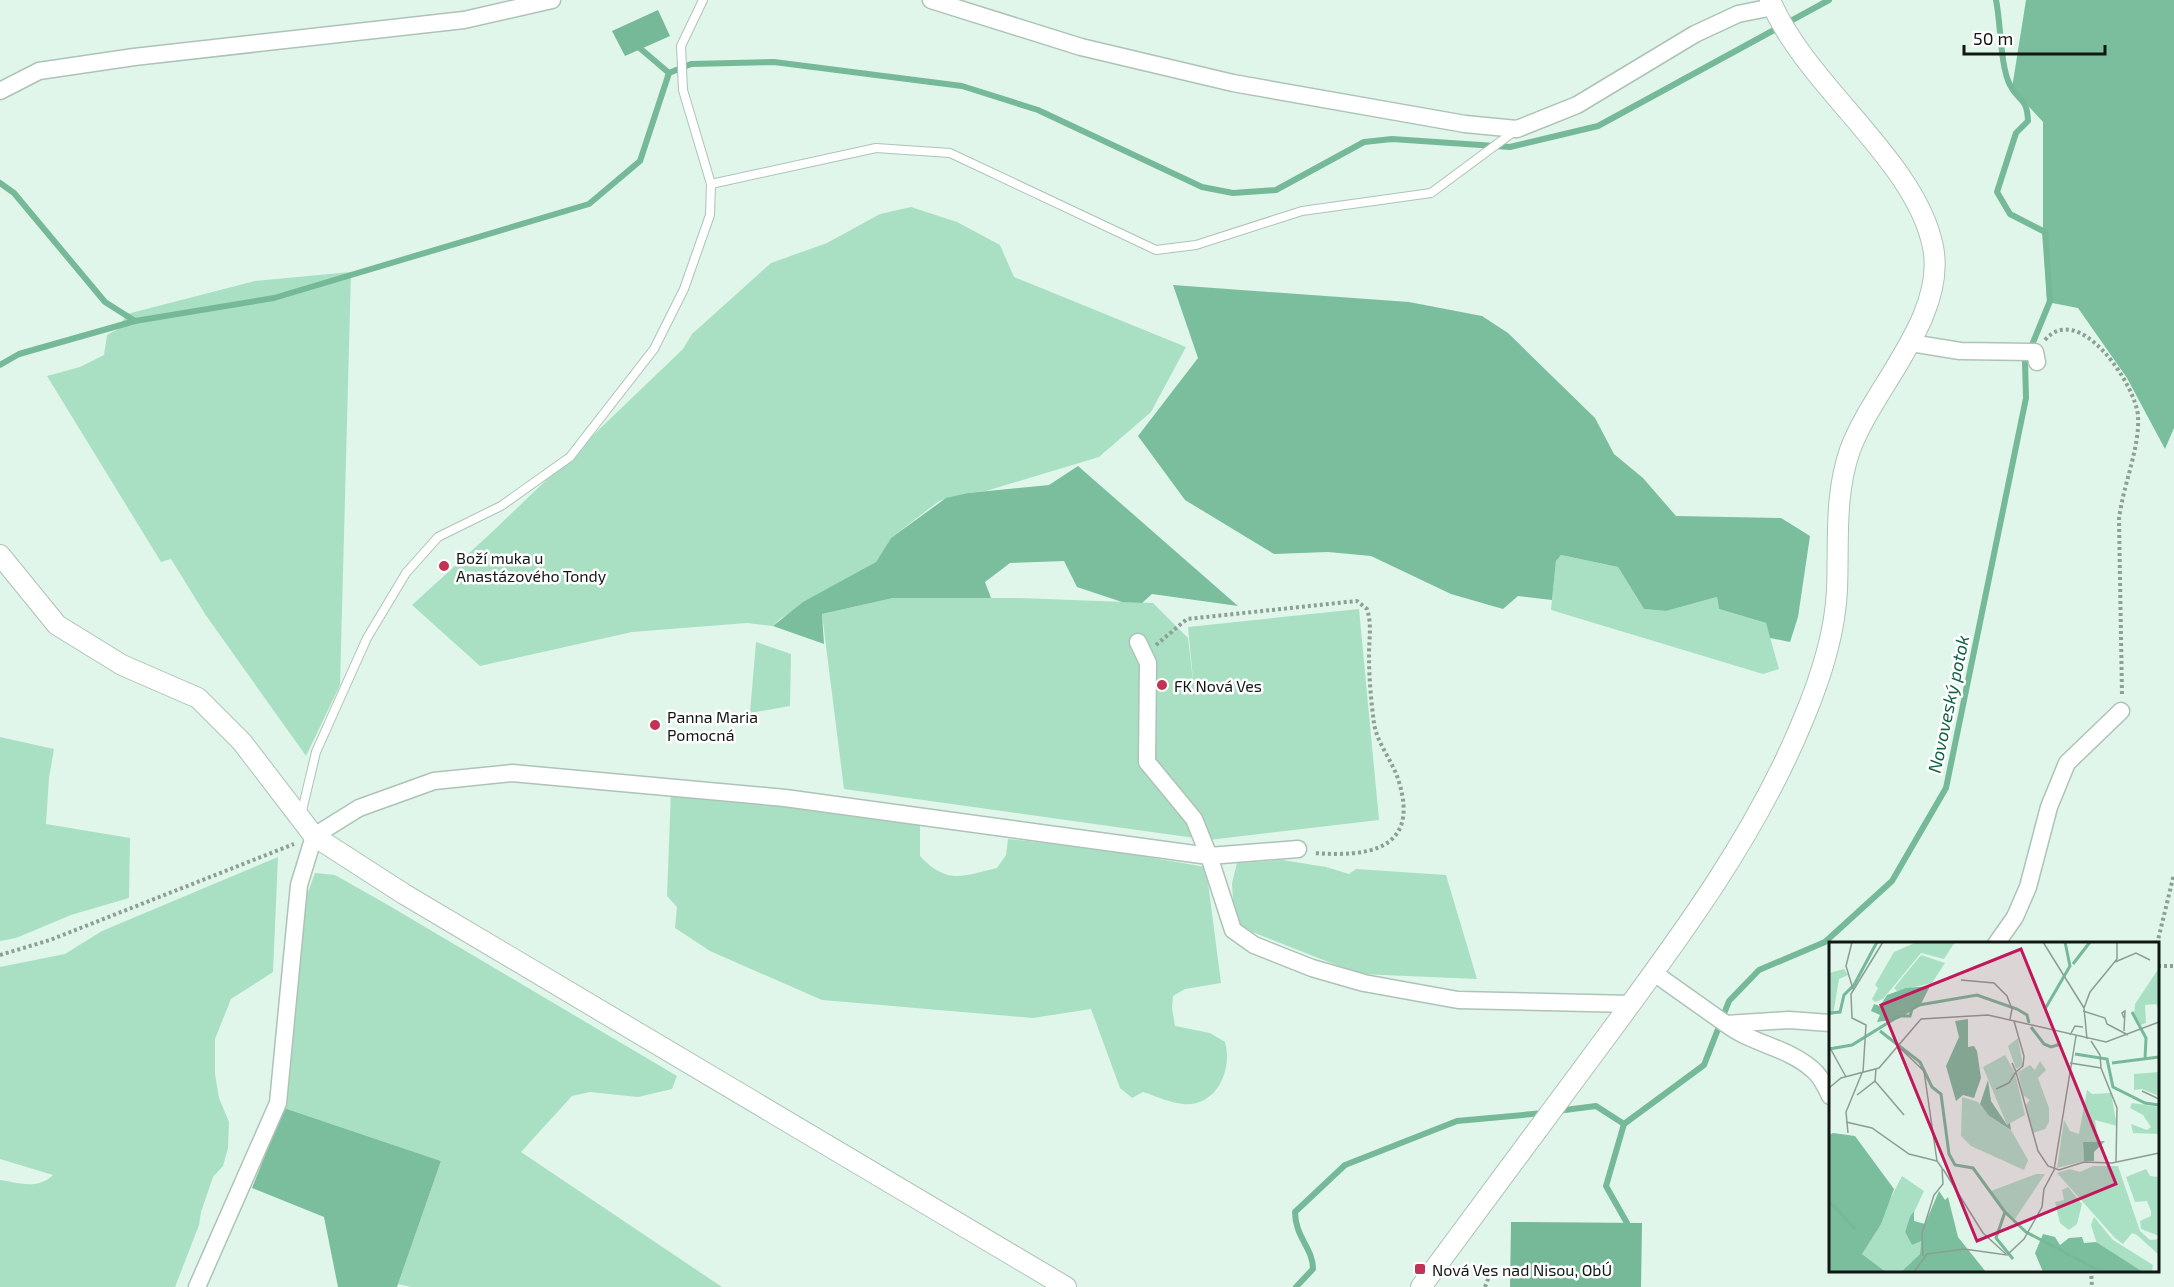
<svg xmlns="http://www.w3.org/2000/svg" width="2174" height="1287" viewBox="0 0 2174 1287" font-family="'Exo 2',sans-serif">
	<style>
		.green { fill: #a9e0c3 }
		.forest { fill: #7bbe9d }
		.water { fill: #76b998 }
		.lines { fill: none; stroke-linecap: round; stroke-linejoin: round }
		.stream { stroke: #76b998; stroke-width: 6 }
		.service-casing { stroke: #aec3b7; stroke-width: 10 }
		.minor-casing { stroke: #aec3b7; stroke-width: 19 }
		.tertiary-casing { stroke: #aec3b7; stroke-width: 22 }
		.path { stroke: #8f9f96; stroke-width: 4; stroke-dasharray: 3 3; stroke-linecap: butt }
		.service { stroke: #fff; stroke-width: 8 }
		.minor { stroke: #fff; stroke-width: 16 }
		.tertiary { stroke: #fff; stroke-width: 20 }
		.poi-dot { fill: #c23255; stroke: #fff; stroke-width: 2 }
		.labels { text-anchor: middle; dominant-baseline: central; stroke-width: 5; stroke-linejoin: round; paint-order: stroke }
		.poi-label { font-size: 16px; fill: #111814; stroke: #fff; text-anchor: start }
		.water-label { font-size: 18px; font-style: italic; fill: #116343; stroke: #fff }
		.inset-river { fill: none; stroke: #76b998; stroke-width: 3 }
		.inset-road { fill: none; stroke: #8d9d94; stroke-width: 1.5 }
		.view { fill: #c2185b; fill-opacity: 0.15; stroke: #c2185b; stroke-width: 3 }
		.inset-edge { fill: none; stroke: #111814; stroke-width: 3 }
	</style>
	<rect width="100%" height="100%" fill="#e0f6ea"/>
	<!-- green -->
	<g class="green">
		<polygon points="911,207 957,222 1000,245 1014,277 1186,347 1151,412 1099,457 986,491 968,493 939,501 891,538 876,562 780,619 773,626 747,623 632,632 480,666 412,605 491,533 683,349 692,334 771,263 827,243 880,214"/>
		<polygon points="351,272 340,685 306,756 205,614 171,559 161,562 47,376 80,367 104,355 107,335 118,329 127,314 255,281"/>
		<polygon points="1561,555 1618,567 1644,609 1666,611 1717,597 1719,609 1766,623 1779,669 1763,674 1551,610 1556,560"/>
		<polygon points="893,598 1019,598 1153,603 1188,638 1194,690 1188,627 1359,609 1379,820 1209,840 844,789 822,614"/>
		<polygon points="756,642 791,654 790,706 750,713"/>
		<polygon points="0,737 54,749 49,778 46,824 130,838 129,898 71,915 16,938 0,941"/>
		<path d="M671,790L920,823V856C947,885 962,876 997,868L1006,855L1008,839L1094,848L1206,867L1221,983L1185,989L1173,996L1172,1008L1175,1026L1210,1033L1225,1042C1233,1071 1216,1107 1183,1104C1170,1103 1156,1096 1143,1092L1132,1098L1120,1088L1091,1009L1033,1018L822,1000L710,951L675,928L677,907L667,896Z"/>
		<path d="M278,857L273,972L231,999L215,1039V1074L219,1098L229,1122L228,1148L223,1166L213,1177L201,1212L199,1225L175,1287H0V1180C20,1183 37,1190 53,1175L0,1159V967L65,954L102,931Z"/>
		<polygon points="1282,860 1326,867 1349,874 1356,869 1446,875 1477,979 1359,974 1247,930 1234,918 1232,883 1237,863"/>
		<polygon points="315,873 335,875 388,905 677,1076 672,1089 638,1097 590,1092 572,1096 521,1152 722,1287 411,1287 398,1284 441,1161 284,1108 307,895"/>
	</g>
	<!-- forest -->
	<g class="forest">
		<polygon points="2026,0 2174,0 2174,428 2165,449 2127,378 2078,308 2047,302 2043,232 2043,122 2012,88"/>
		<polygon points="1173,285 1409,302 1482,316 1508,333 1595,418 1614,454 1643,478 1676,516 1781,518 1810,536 1798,617 1790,642 1770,638 1766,623 1719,609 1717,597 1666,611 1644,609 1618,567 1561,555 1556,561 1552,600 1518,596 1503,609 1451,594 1371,556 1328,552 1274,554 1185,500 1138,436 1198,358"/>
		<polygon points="1078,466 1238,606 1152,594 1142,603 1122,602 1077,587 1064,561 1010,563 985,582 991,598 893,598 822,614 824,644 773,626 803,602 876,562 891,538 946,498 968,493 1049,485"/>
		<polygon points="284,1108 441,1161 397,1287 338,1287 324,1217 252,1188"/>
	</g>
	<!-- water -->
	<g class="water">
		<polygon points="658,10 670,36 625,56 612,31"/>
		<polygon points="1511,1222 1642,1223 1641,1287 1510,1287"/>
	</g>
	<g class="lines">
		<!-- stream -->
		<g class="stream">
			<polyline points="635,44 669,73"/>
			<polyline points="0,183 14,193 105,302 135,321 274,298 589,204 640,161 669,73 691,64 774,62 962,86 1038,110 1202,187 1233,193 1276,190 1364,142 1392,139 1510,147 1598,126 1829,0"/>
			<polyline points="0,365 19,354 135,321"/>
			<path d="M1557,1111L1596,1106L1624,1124L1704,1065L1729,1001L1759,970L1825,942L1892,881L1946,788L2026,398L2025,362L2050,301L2045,232L2010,214L1997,192L2016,133L2028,121C2027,96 2018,102 2010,85C2000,66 2001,23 1996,0"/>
			<polyline points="1624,1124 1606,1186 1627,1223 1626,1229"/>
			<path d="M1296,1287L1313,1269C1313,1248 1295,1237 1295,1212L1345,1165L1457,1121L1544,1113"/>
		</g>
		<defs>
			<g id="service">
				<polyline points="711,184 876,148 950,153 1156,250 1196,245 1302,211 1431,193 1516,130"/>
				<polyline points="301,815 316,752 367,638 406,573 438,537 501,506 570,457 654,349 684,289 710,215 711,184 683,90 681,46 703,0"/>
			</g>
			<g id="minor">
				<polyline points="931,0 1081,47 1233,83 1465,124 1517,129 1577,105 1695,34 1738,14 1773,7"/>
				<polyline points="0,91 39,71 134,57 464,20 552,0"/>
				<polyline points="1911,343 1960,351 2035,352 2037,362"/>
				<polyline points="1138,642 1148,663 1147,762 1194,819 1209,856 1298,849"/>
				<polyline points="1996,944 2015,917 2028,887 2049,807 2067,763 2121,711"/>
				<polyline points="1654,973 1726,1024 1789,1020 1830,1023"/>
				<path d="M1726,1024C1752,1044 1787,1047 1812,1069C1820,1075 1826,1087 1830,1096"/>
				<polyline points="197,1287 278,1103 299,885 314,836 359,808 434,781 512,773 785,798 1209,856 1233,930 1254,945 1312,968 1364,983 1458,1000 1631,1004"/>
			</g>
			<g id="tertiary">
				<polyline points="0,555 57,625 122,665 198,698 242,742 314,836 404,894 1066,1287"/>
				<path d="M1421,1287C1483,1203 1545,1119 1607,1036C1681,936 1756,835 1803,720C1820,680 1835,634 1837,590C1839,543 1834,496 1850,450C1872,389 1947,317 1933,247C1916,160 1806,86 1770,0"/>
			</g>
		</defs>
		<!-- service casing -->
		<use href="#service" class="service-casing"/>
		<!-- minor casing -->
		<use href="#minor" class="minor-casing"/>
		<!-- tertiary casing -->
		<use href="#tertiary" class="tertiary-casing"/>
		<!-- path -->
		<g class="path">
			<path d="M2045,340C2079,300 2136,385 2138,416C2140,448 2123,485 2119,519L2122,695"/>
			<path d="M1156,645L1187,619L1347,602L1357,601L1367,609C1372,624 1369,639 1369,655C1369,677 1371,701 1374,723C1377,744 1393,761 1399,782C1420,851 1366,857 1314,853"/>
			<polyline points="2157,944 2174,874"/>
			<polyline points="0,955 50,940 294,844"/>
			<polyline points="2158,966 2174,966"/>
			<polyline points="2091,1270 2092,1287"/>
			<polyline points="1485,1287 1490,1274"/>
		</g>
		<!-- service -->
		<use href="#service" class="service"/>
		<!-- minor -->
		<use href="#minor" class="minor"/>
		<!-- tertiary -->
		<use href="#tertiary" class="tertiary"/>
	</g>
	<!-- markers -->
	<g class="poi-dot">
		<circle cx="444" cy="566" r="6"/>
		<circle cx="1162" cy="685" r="6"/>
		<circle cx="655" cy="725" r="6"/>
		<rect x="1414" y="1263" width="12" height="12" rx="3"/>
	</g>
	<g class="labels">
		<!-- poi labels -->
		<g class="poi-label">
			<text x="456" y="557">Boží muka u<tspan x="456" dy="18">Anastázového Tondy</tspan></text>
			<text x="1174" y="685">FK Nová Ves</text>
			<text x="667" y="716">Panna Maria<tspan x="667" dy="18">Pomocná</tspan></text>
			<text x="1432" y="1269">Nová Ves nad Nisou, ObÚ</text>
		</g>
		<!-- water labels -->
		<g class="water-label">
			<text transform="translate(1948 704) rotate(-78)">Novoveský potok</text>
		</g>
	</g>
	<!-- overview -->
	<g transform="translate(1829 942)">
		<rect width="330" height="330" fill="#e0f6ea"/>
		<path d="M88,0H126L115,17L92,11L54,57L46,60L43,57L49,46L46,43L65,10ZM92,13L116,21L103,41L68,49L65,46ZM330,26V68L327,62L316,63L317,81L312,83L305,74L306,62ZM15,27L19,33L10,37L4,73H0V31ZM189,96L194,123L187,127L179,104ZM176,113L186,131L196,173L178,183L154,125ZM211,119L217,128L209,136L220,166V180L216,187L204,191L197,163L201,158L194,153L189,130L201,123L206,128ZM330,130V154L313,147L305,148V132ZM258,148L263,152L282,151L288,184L266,178L269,199L254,200L255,219L228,226L235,178L241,189L250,192ZM133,155L149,160L161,175L182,188L199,218L195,228L142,204L132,194ZM303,161L330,165V192L304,191L302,182L318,188L322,185L314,173L301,166ZM264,224H289L311,289L321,298L330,297V313L308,293L303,291L294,302L286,296L228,231L241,227L251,230ZM317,227L321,234L330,235V294L312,287L311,279L322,274V269L318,259L306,260L297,235ZM207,232H216L186,277L176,271L162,249ZM73,234L95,249L76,290L83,303L92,298L91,312L72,330H57L33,312ZM239,245L253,262L248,282L240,288L231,281L226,260L235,258L233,248ZM265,275L284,298L324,323L323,330H314L268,302L262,283Z" fill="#a9e0c3"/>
		<path d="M101,44L91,64L69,77L48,80L51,73L42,69L45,62L51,64L58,53L77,46ZM139,77V105L145,104L148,109L152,136L145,156L134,153L127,159L117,124L130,95L126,79ZM159,138L162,159L178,183L181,181L182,188L160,174L151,162ZM4,191L26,194L65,247L52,282L33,312L57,330H0V193ZM276,199L265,210V219H255L254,200ZM110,249L116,258L119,255L129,295L157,330H72L91,312L92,299L83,303L76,290L81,275L85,269V279L96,282ZM214,292L226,295L231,303L240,296L253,295L255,301L267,300L314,330H214L206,311Z" fill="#7bbe9d"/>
		<path class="inset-river" d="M244,22L261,0M216,67L241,24L236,0M303,70L317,96L316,117M0,71L11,70L15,53L25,43L48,0M202,85L215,102L222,105L232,102M51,89L91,120L103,145L112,152L120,212L126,223L144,226L176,270L167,296L184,317M0,107L23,103L70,74H81L83,67L90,63L148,53L188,67L198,73L200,81M246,112L278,117L284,145L316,161L330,163M283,121L330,115M0,259L26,287M177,271L197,290L273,330"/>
		<path class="inset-road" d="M23,0L17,24L24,47M214,0L255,66M286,20L307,11L321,18M132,38L165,41L178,54L183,67L181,77M254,69L276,76L278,82L299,93M185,79L195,114L194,124L187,130L209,209L219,224L230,228L255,220L283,221L330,211M295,89L296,69L293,71L295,76M241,93L246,84L254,85M258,97L255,66L261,50L288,17V0M262,99L271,113L272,126L288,166L287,220M0,104L17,135M71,106L95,129L108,219L113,226L114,242L105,253L93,291L94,314M241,121L272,126M34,130L37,83L23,76L22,52L54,0M46,139L75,173M0,146L12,136L50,126L92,77L159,73L277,100L330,80M167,147L180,141L187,130L183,121M313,149L330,157M28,153L46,139L47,127M17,180L43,186L80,212L108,219M19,191L17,170L33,131M114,227L154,291L177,312M85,330L98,312L135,307L178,313L195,297L213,265L215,247L225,228L247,94"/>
		<path class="view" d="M192,7L287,242L148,299L52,63Z"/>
		<rect width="330" height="330" class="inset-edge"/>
	</g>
	<!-- scale -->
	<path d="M1964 45v9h141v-9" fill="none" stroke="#111814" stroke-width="3"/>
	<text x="1973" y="45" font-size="18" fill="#111814" stroke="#ffffff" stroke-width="4.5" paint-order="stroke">50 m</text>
</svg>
